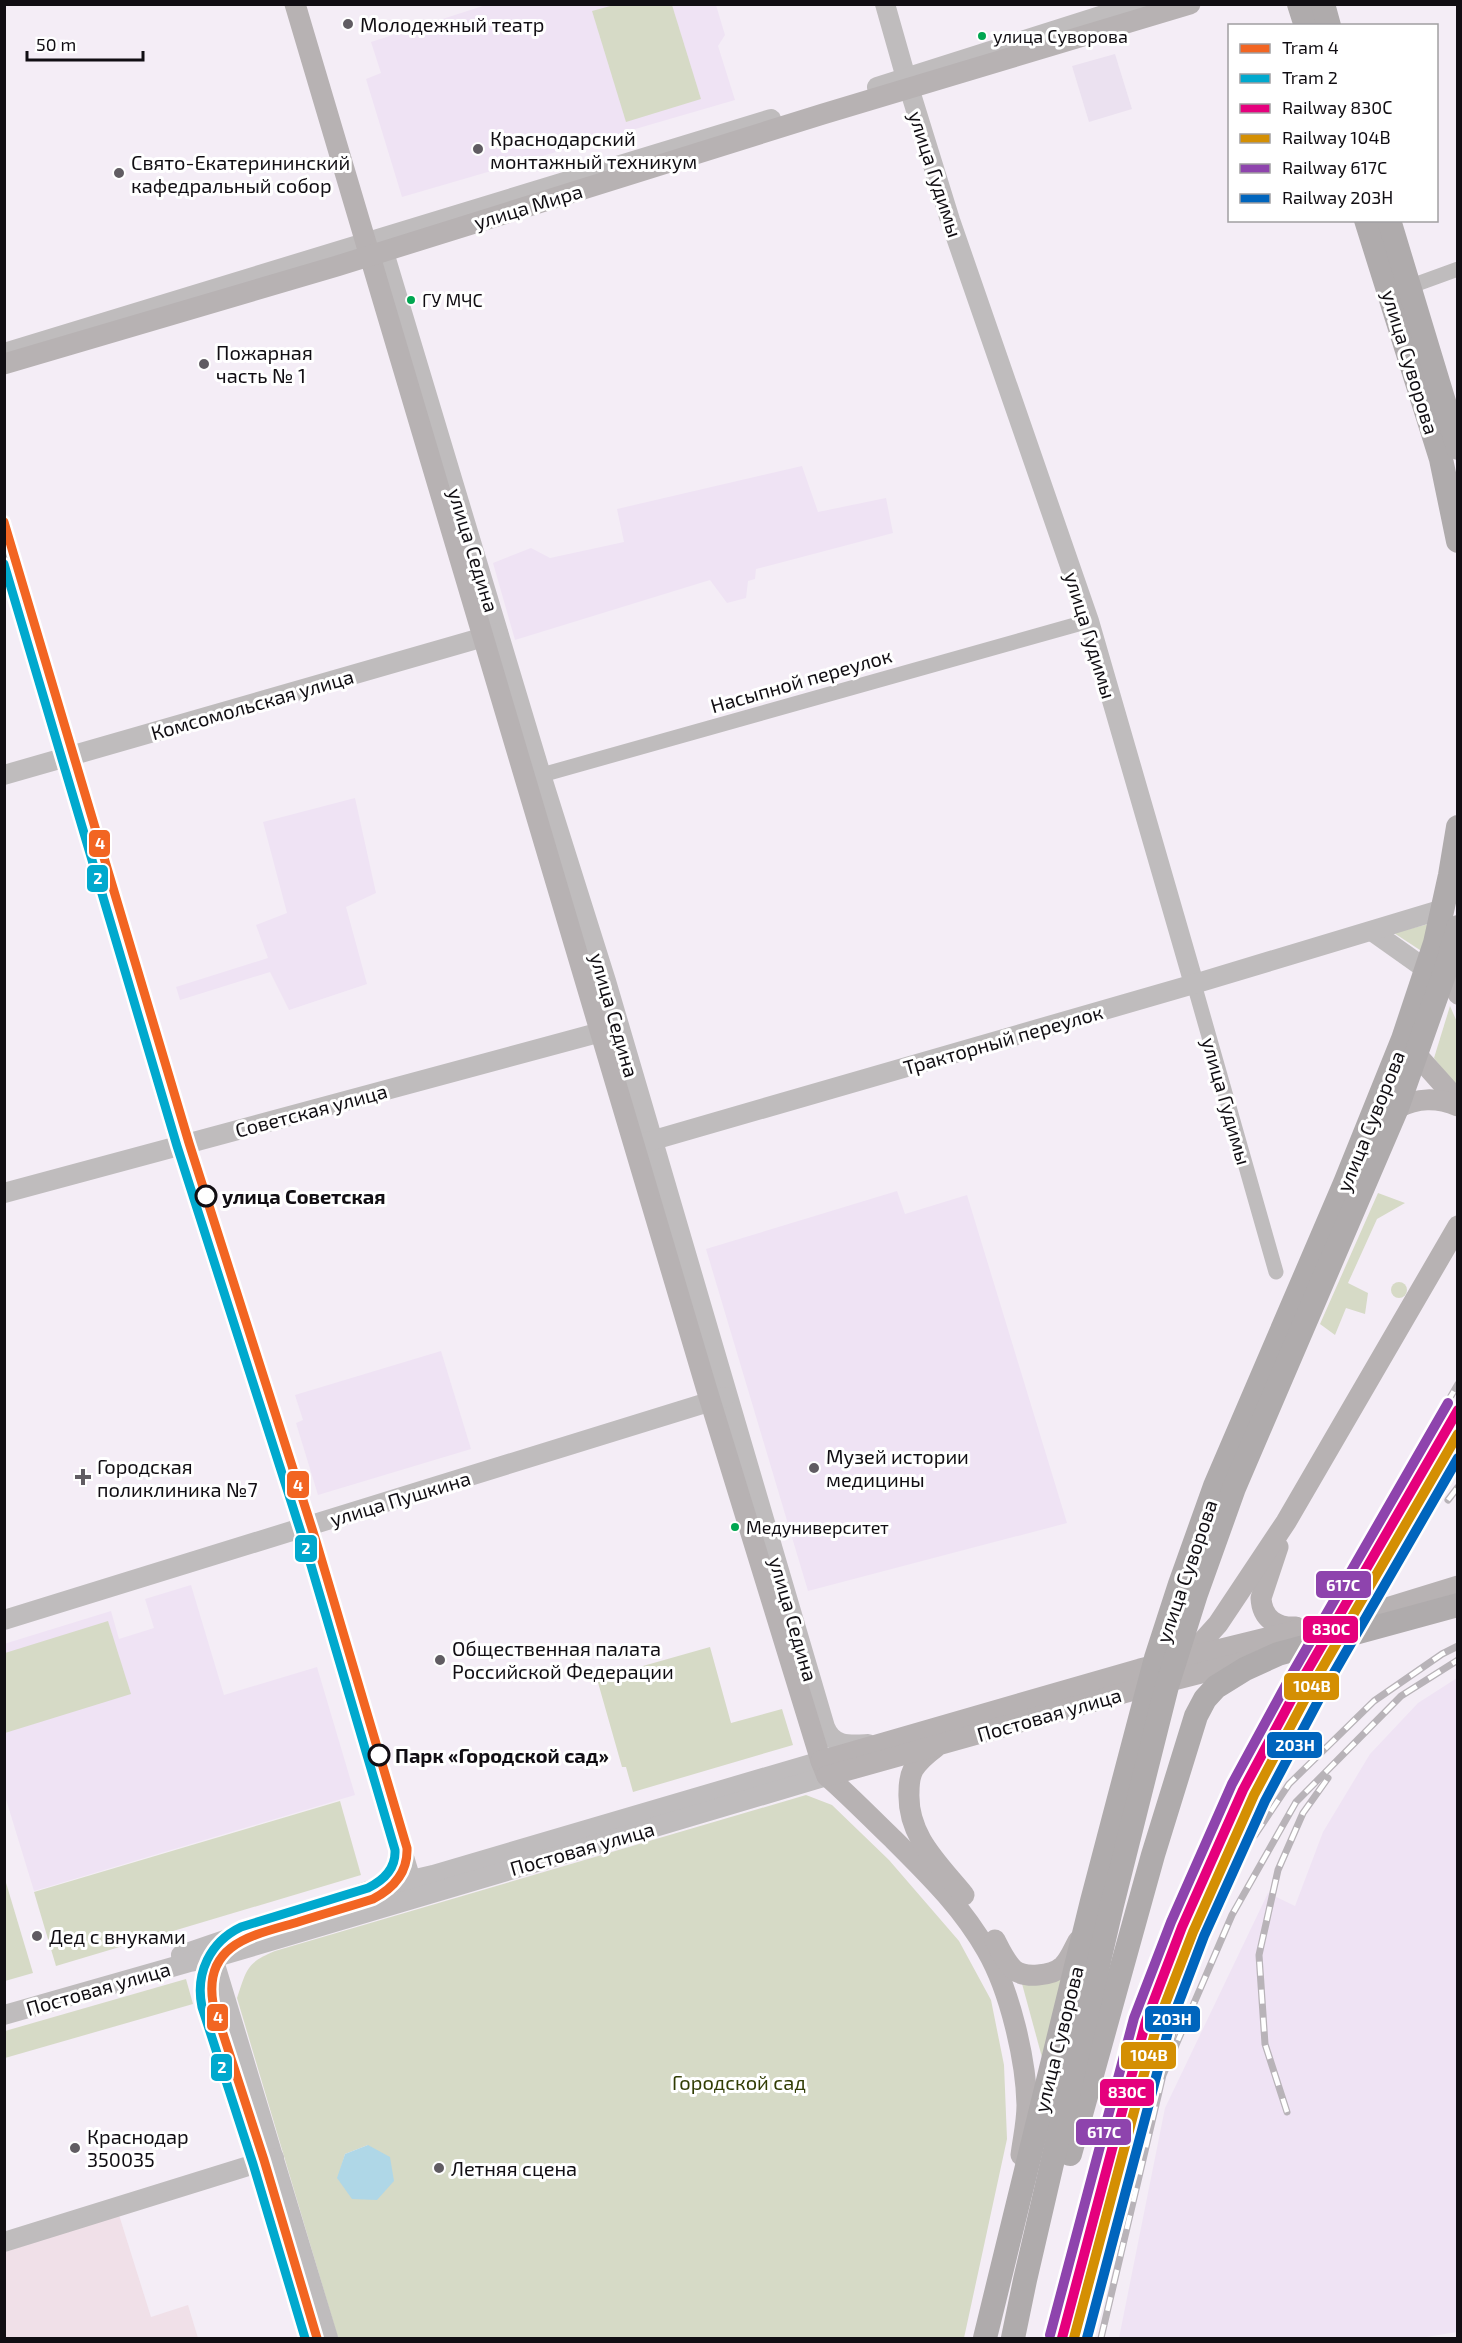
<svg xmlns="http://www.w3.org/2000/svg" width="1462" height="2343" viewBox="0 0 1462 2343" font-family="'Exo 2',sans-serif">
	<style>
		.commercial { fill: #ebe1f0 }
		.built { fill: #efe3f4 }
		.medical { fill: #f0e0e8 }
		.green { fill: #d6dac6; fill-rule: evenodd }
		.water { fill: #afd7e7 }
		.lines { fill: none; stroke-linecap: round; stroke-linejoin: round }
		.minor { stroke: #bfbcbd; stroke-width: 15 }
		.tertiary { stroke: #bfbcbd; stroke-width: 20 }
		.secondary { stroke: #b7b2b3; stroke-width: 21 }
		.primary { stroke: #afabac; stroke-width: 24 }
		.rail-casing { stroke: #b8b3b8; stroke-width: 7 }
		.rail { stroke: #fff; stroke-width: 4.5; stroke-dasharray: 14; stroke-linecap: butt }
		.rail-1-casing { stroke: #fff; stroke-width: 15 }
		.rail-2-casing { stroke: #fff; stroke-width: 15 }
		.rail-3-casing { stroke: #fff; stroke-width: 15 }
		.rail-4-casing { stroke: #fff; stroke-width: 15 }
		.rail-1 { stroke: #e5007d; stroke-width: 10 }
		.rail-2 { stroke: #d48f03; stroke-width: 10 }
		.rail-3 { stroke: #8e44ad; stroke-width: 10 }
		.rail-4 { stroke: #0065bd; stroke-width: 10 }
		.tram-1-casing { stroke: #fff; stroke-width: 14 }
		.tram-2-casing { stroke: #fff; stroke-width: 14 }
		.tram-1 { stroke: #f26522; stroke-width: 9 }
		.tram-2 { stroke: #00a9ce; stroke-width: 9 }
		.poi-dot { fill: #605c62; stroke: #fff; stroke-width: 2 }
		.bus-dot { fill: #00a651; stroke: #fff; stroke-width: 2 }
		.stop-dot { fill: #fff; stroke: #110e13; stroke-width: 3 }
		.labels { text-anchor: middle; dominant-baseline: central; stroke-width: 6; stroke-linejoin: round; paint-order: stroke }
		.bus-label { font-size: 18px; fill: #110e13; stroke: #fff; text-anchor: start }
		.poi-label { font-size: 20px; fill: #110e13; stroke: #fff; text-anchor: start }
		.street-label { font-size: 20px; fill: #110e13; stroke: #fff }
		.stop-label { font-size: 20px; font-weight: bold; fill: #110e13; stroke: #fff; text-anchor: start }
		.park-label { font-size: 20px; fill: #313d04; stroke: #fff }
		.line-badge { stroke: #fff; stroke-width: 2 }
		.badge-label { font-size: 16px; text-anchor: middle; font-weight: bold; fill: #fff }
	</style>
	<rect width="100%" height="100%" fill="#f4edf6"/>
	<!-- commercial -->
	<polygon class="commercial" points="1115,54 1132,109 1089,122 1072,66"/>
	<!-- built -->
	<g class="built">
		<polygon points="486,5 716,5 725,35 718,46 735,100 402,197 366,79 381,73 371,42"/>
		<polygon points="802,466 818,512 886,498 893,533 756,569 755,579 748,581 746,598 727,603 710,580 515,640 493,563 531,548 550,558 624,542 617,509"/>
		<polygon points="355,798 376,893 346,907 367,984 289,1010 270,972 180,1000 176,987 268,958 256,925 287,913 263,822"/>
		<polygon points="897,1191 905,1214 967,1195 1067,1523 808,1591 706,1249"/>
		<polygon points="441,1351 471,1449 318,1495 296,1423 303,1420 295,1395"/>
		<polygon points="191,1585 224,1695 317,1667 355,1795 34,1891 5,1796 4,1644 111,1611 119,1639 154,1628 145,1599"/>
		<polygon points="1457,1678 1457,2332 1420,2338 1119,2338 1165,2108 1268,1893 1295,1906 1323,1832 1370,1754 1418,1703"/>
	</g>
	<!-- medical -->
	<polygon class="medical" points="119,2215 151,2317 188,2305 198,2338 5,2338 4,2252"/>
	<!-- green -->
	<g class="green">
		<polygon points="614,5 672,5 701,99 626,122 592,11"/>
		<polygon points="1432,923 1426,954 1394,933"/>
		<polygon points="1450,1006 1457,1022 1457,1087 1434,1058"/>
		<polygon points="1378,1193 1405,1203 1377,1219 1348,1283 1368,1293 1365,1314 1346,1308 1335,1335 1320,1324"/>
		<circle cx="1399" cy="1290" r="8"/>
		<polygon points="108,1621 131,1694 5,1733 5,1653"/>
		<polygon points="710,1647 731,1723 782,1709 793,1745 633,1792 626,1767 622,1767 597,1679"/>
		<path d="M806,1795L832,1805L889,1860L959,1941L991,2000L1004,2065L1007,2139L964,2338H338L237,1998C247,1969 246,1963 275,1951ZM368,2145L338,2178L345,2154Z"/>
		<polygon points="340,1801 361,1875 56,1966 34,1892"/>
		<polygon points="4,1876 33,1973 5,1981 4,1981"/>
		<polygon points="1064,1974 1043,2061 1021,1980"/>
		<polygon points="186,1979 193,2004 5,2058 5,2031"/>
	</g>
	<!-- water -->
	<polygon class="water" points="368,2145 390,2157 394,2181 377,2200 352,2199 337,2178 345,2154"/>
	<g class="lines">
		<!-- minor -->
		<g class="minor">
			<polyline points="1403,289 1458,269"/>
			<polyline points="4,534 185,1144 302,1512 416,1888"/>
			<polyline points="531,778 1089,621"/>
			<polyline points="1194,984 1276,1272"/>
		</g>
		<!-- tertiary -->
		<g class="tertiary">
			<polyline points="885,4 906,78 950,220 1089,621 1194,984"/>
			<polyline points="877,87 1138,4"/>
			<path d="M380,239L541,775L606,981L825,1727C833,1747 849,1745 868,1744"/>
			<polyline points="4,353 771,119"/>
			<polyline points="4,775 498,633"/>
			<polyline points="1372,931 1427,970"/>
			<polyline points="640,1144 1194,984 1443,909"/>
			<polyline points="4,1193 616,1028"/>
			<polyline points="4,1620 725,1397"/>
			<polyline points="181,1955 377,1888 433,1875 821,1761"/>
			<polyline points="213,1958 328,2338"/>
			<polyline points="4,2015 190,1962 213,1958 827,1776"/>
			<polyline points="4,2242 274,2158"/>
		</g>
		<!-- secondary -->
		<g class="secondary">
			<path d="M295,4L706,1387L821,1761L827,1776C850,1796 871,1818 893,1839C928,1874 963,1908 987,1951C1010,1991 1026,2060 1027,2105C1027,2122 1023,2139 1021,2155"/>
			<polyline points="4,364 337,266 823,114 1190,4"/>
			<polyline points="1447,966 1458,994"/>
			<polyline points="1407,1044 1458,1101"/>
			<path d="M1397,1108C1418,1098 1436,1097 1458,1106"/>
			<path d="M1278,1547L1261,1598C1262,1619 1277,1628 1296,1627"/>
			<polyline points="1190,1655 1218,1624 1286,1522 1458,1226"/>
			<path d="M936,1747C928,1753 918,1761 913,1770C910,1776 909,1785 909,1792C907,1836 938,1863 964,1895"/>
			<polyline points="821,1761 1140,1669 1380,1610 1458,1586"/>
			<polyline points="827,1776 1138,1689 1252,1660"/>
			<path d="M995,1940C1000,1950 1005,1961 1013,1969C1024,1979 1052,1976 1063,1966C1070,1959 1073,1950 1078,1941"/>
		</g>
		<!-- primary -->
		<g class="primary">
			<polyline points="1299,4 1306,26"/>
			<polyline points="1323,4 1329,26"/>
			<polyline points="1366,220 1441,459 1458,541"/>
			<polyline points="1389,220 1458,448"/>
			<polyline points="1070,2154 1153,1855 1196,1716 1205,1699 1216,1687 1245,1669 1278,1654 1458,1605"/>
			<polyline points="985,2338 1092,1901 1156,1658 1180,1584 1215,1486 1345,1183 1403,1039 1435,943 1450,875 1458,827"/>
			<polyline points="1013,2338 1025,2280 1112,1905 1167,1686 1196,1594 1234,1488 1397,1108 1447,966 1458,927"/>
		</g>
		<defs>
			<g id="rail">
				<polyline points="1448,1500 1458,1487"/>
				<polyline points="1294,1730 1311,1688"/>
				<polyline points="1240,1769 1284,1682 1458,1384"/>
				<polyline points="1255,1835 1289,1784 1374,1701 1442,1654 1458,1646"/>
				<polyline points="1171,2042 1187,1973 1269,1788 1388,1579"/>
				<polyline points="1287,2112 1265,2044 1259,1955 1278,1870 1303,1813 1328,1778"/>
				<polyline points="1087,2338 1152,2075 1168,2029"/>
				<polyline points="1101,2338 1163,2075 1232,1915 1296,1802 1401,1696 1458,1660"/>
			</g>
		</defs>
		<!-- rail casing -->
		<use href="#rail" class="rail-casing"/>
		<!-- rail -->
		<use href="#rail" class="rail"/>
		<defs>
			<polyline id="rail-1" points="1062,2338 1146,2021 1182,1927 1243,1790 1303,1678 1458,1410"/>
			<polyline id="rail-2" points="1074,2338 1157,2025 1193,1932 1254,1795 1313,1684 1458,1434"/>
			<polyline id="rail-3" points="1050,2335 1134,2018 1171,1922 1232,1784 1293,1672 1448,1403"/>
			<polyline id="rail-4" points="1087,2338 1169,2028 1204,1936 1265,1801 1324,1690 1458,1458"/>
		</defs>
		<!-- rail-1 casing -->
		<use href="#rail-1" class="rail-1-casing"/>
		<!-- rail-2 casing -->
		<use href="#rail-2" class="rail-2-casing"/>
		<!-- rail-3 casing -->
		<use href="#rail-3" class="rail-3-casing"/>
		<!-- rail-4 casing -->
		<use href="#rail-4" class="rail-4-casing"/>
		<!-- rail-1 -->
		<use href="#rail-1" class="rail-1"/>
		<!-- rail-2 -->
		<use href="#rail-2" class="rail-2"/>
		<!-- rail-3 -->
		<use href="#rail-3" class="rail-3"/>
		<!-- rail-4 -->
		<use href="#rail-4" class="rail-4"/>
		<defs>
			<path id="tram-1" d="M4,522L189,1143L316,1541L407,1848C408,1872 394,1888 373,1899C348,1907 323,1914 298,1922C254,1935 203,1943 213,2003L264,2160L317,2338"/>
			<path id="tram-2" d="M4,564L177,1146L305,1545L395,1850C396,1868 384,1880 368,1888L241,1927C210,1942 195,1973 202,2007L253,2164L305,2338"/>
		</defs>
		<!-- tram-1 casing -->
		<use href="#tram-1" class="tram-1-casing"/>
		<!-- tram-2 casing -->
		<use href="#tram-2" class="tram-2-casing"/>
		<!-- tram-1 -->
		<use href="#tram-1" class="tram-1"/>
		<!-- tram-2 -->
		<use href="#tram-2" class="tram-2"/>
	</g>
	<!-- markers -->
	<g class="poi-dot">
		<circle cx="348" cy="24" r="6"/>
		<circle cx="478" cy="149" r="6"/>
		<circle cx="119" cy="173" r="6"/>
		<circle cx="204" cy="364" r="6"/>
		<circle cx="814" cy="1468" r="6"/>
		<path d="M80 1468h6v6h6v6h-6v6h-6v-6h-6v-6h6z"/>
		<circle cx="440" cy="1660" r="6"/>
		<circle cx="37" cy="1936" r="6"/>
		<circle cx="75" cy="2148" r="6"/>
		<circle cx="439" cy="2168" r="6"/>
	</g>
	<g class="bus-dot">
		<circle cx="982" cy="36" r="5"/>
		<circle cx="411" cy="300" r="5"/>
		<circle cx="735" cy="1527" r="5"/>
	</g>
	<g class="stop-dot">
		<circle cx="206" cy="1196" r="10"/>
		<circle cx="379" cy="1755" r="10"/>
	</g>
	<g class="labels">
		<!-- bus labels -->
		<g class="bus-label">
			<text x="993" y="36">улица Суворова</text>
			<text x="422" y="300">ГУ МЧС</text>
			<text x="746" y="1527">Медуниверситет</text>
		</g>
		<!-- poi labels -->
		<g class="poi-label">
			<text x="360" y="24">Молодежный театр</text>
			<text x="490" y="138">Краснодарский<tspan x="490" dy="23">монтажный техникум</tspan></text>
			<text x="131" y="162">Свято-Екатерининский<tspan x="131" dy="23">кафедральный собор</tspan></text>
			<text x="216" y="352">Пожарная<tspan x="216" dy="23">часть № 1</tspan></text>
			<text x="826" y="1456">Музей истории<tspan x="826" dy="23">медицины</tspan></text>
			<text x="97" y="1466">Городская<tspan x="97" dy="23">поликлиника №7</tspan></text>
			<text x="452" y="1648">Общественная палата<tspan x="452" dy="23">Российской Федерации</tspan></text>
			<text x="49" y="1936">Дед с внуками</text>
			<text x="87" y="2136">Краснодар<tspan x="87" dy="23">350035</tspan></text>
			<text x="451" y="2168">Летняя сцена</text>
		</g>
		<!-- street labels -->
		<g class="street-label">
			<text transform="translate(936 174) rotate(72)">улица Гудимы</text>
			<text transform="translate(528 206) rotate(-17)">улица Мира</text>
			<text transform="translate(1411 362) rotate(73)">улица Суворова</text>
			<text transform="translate(474 550) rotate(73)">улица Седина</text>
			<text transform="translate(1091 635) rotate(73)">улица Гудимы</text>
			<text transform="translate(801 680) rotate(-16)">Насыпной переулок</text>
			<text transform="translate(252 704) rotate(-16)">Комсомольская улица</text>
			<text transform="translate(615 1015) rotate(74)">улица Седина</text>
			<text transform="translate(1003 1039) rotate(-16)">Тракторный переулок</text>
			<text transform="translate(1227 1101) rotate(74)">улица Гудимы</text>
			<text transform="translate(311 1110) rotate(-15)">Советская улица</text>
			<text transform="translate(1370 1121) rotate(-68)">улица Суворова</text>
			<text transform="translate(400 1498) rotate(-17)">улица Пушкина</text>
			<text transform="translate(1186 1571) rotate(-71)">улица Суворова</text>
			<text transform="translate(794 1619) rotate(74)">улица Седина</text>
			<text transform="translate(1049 1714) rotate(-16)">Постовая улица</text>
			<text transform="translate(582 1848) rotate(-16)">Постовая улица</text>
			<text transform="translate(98 1988) rotate(-16)">Постовая улица</text>
			<text transform="translate(1058 2039) rotate(-76)">улица Суворова</text>
		</g>
		<!-- stop labels -->
		<g class="stop-label">
			<text x="222" y="1196">улица Советская</text>
			<text x="395" y="1755">Парк «Городской сад»</text>
		</g>
		<!-- park labels -->
		<g class="park-label">
			<text x="739" y="2082">Городской сад</text>
		</g>
	</g>
	<g class="line-badge">
		<rect x="88" y="829" width="23" height="29" rx="6" fill="#f26522"/>
		<rect x="86" y="864" width="23" height="29" rx="6" fill="#00a9ce"/>
		<rect x="286" y="1470" width="24" height="29" rx="6" fill="#f26522"/>
		<rect x="294" y="1534" width="24" height="29" rx="6" fill="#00a9ce"/>
		<rect x="1315" y="1570" width="57" height="29" rx="6" fill="#8e44ad"/>
		<rect x="1302" y="1615" width="57" height="29" rx="6" fill="#e5007d"/>
		<rect x="1283" y="1672" width="57" height="29" rx="6" fill="#d48f03"/>
		<rect x="1266" y="1731" width="57" height="28" rx="6" fill="#0065bd"/>
		<rect x="206" y="2003" width="23" height="29" rx="6" fill="#f26522"/>
		<rect x="1144" y="2005" width="57" height="28" rx="6" fill="#0065bd"/>
		<rect x="1120" y="2041" width="57" height="29" rx="6" fill="#d48f03"/>
		<rect x="210" y="2053" width="23" height="29" rx="6" fill="#00a9ce"/>
		<rect x="1099" y="2078" width="56" height="29" rx="6" fill="#e5007d"/>
		<rect x="1075" y="2118" width="57" height="28" rx="6" fill="#8e44ad"/>
	</g>
	<g class="badge-label">
		<text x="100" y="849">4</text>
		<text x="98" y="884">2</text>
		<text x="298" y="1491">4</text>
		<text x="306" y="1554">2</text>
		<text x="1343" y="1591">617C</text>
		<text x="1331" y="1635">830С</text>
		<text x="1312" y="1692">104В</text>
		<text x="1295" y="1751">203Н</text>
		<text x="218" y="2023">4</text>
		<text x="1172" y="2025">203Н</text>
		<text x="1149" y="2061">104В</text>
		<text x="222" y="2073">2</text>
		<text x="1127" y="2098">830С</text>
		<text x="1104" y="2138">617C</text>
	</g>
	<!-- border -->
	<rect width="1462" height="2343" fill="none" stroke="#110e13" stroke-width="12"/>
	<!-- legend -->
	<rect x="1228" y="24" width="210" height="198" fill="#ffffff" stroke="#a09fa1" stroke-width="1.5"/>
	<rect x="1240" y="44" width="30" height="9" fill="#f26522" stroke="#a09fa1" stroke-width="1.5"/>
	<text x="1282" y="54" font-size="18" fill="#110e13">Tram 4</text>
	<rect x="1240" y="74" width="30" height="9" fill="#00a9ce" stroke="#a09fa1" stroke-width="1.5"/>
	<text x="1282" y="84" font-size="18" fill="#110e13">Tram 2</text>
	<rect x="1240" y="104" width="30" height="9" fill="#e5007d" stroke="#a09fa1" stroke-width="1.5"/>
	<text x="1282" y="114" font-size="18" fill="#110e13">Railway 830С</text>
	<rect x="1240" y="134" width="30" height="9" fill="#d48f03" stroke="#a09fa1" stroke-width="1.5"/>
	<text x="1282" y="144" font-size="18" fill="#110e13">Railway 104В</text>
	<rect x="1240" y="164" width="30" height="9" fill="#8e44ad" stroke="#a09fa1" stroke-width="1.5"/>
	<text x="1282" y="174" font-size="18" fill="#110e13">Railway 617C</text>
	<rect x="1240" y="194" width="30" height="9" fill="#0065bd" stroke="#a09fa1" stroke-width="1.5"/>
	<text x="1282" y="204" font-size="18" fill="#110e13">Railway 203Н</text>
	<!-- scale -->
	<path d="M27 51v9h116v-9" fill="none" stroke="#110e13" stroke-width="3"/>
	<text x="36" y="51" font-size="18" fill="#110e13" stroke="#ffffff" stroke-width="4.5" paint-order="stroke">50 m</text>
</svg>
